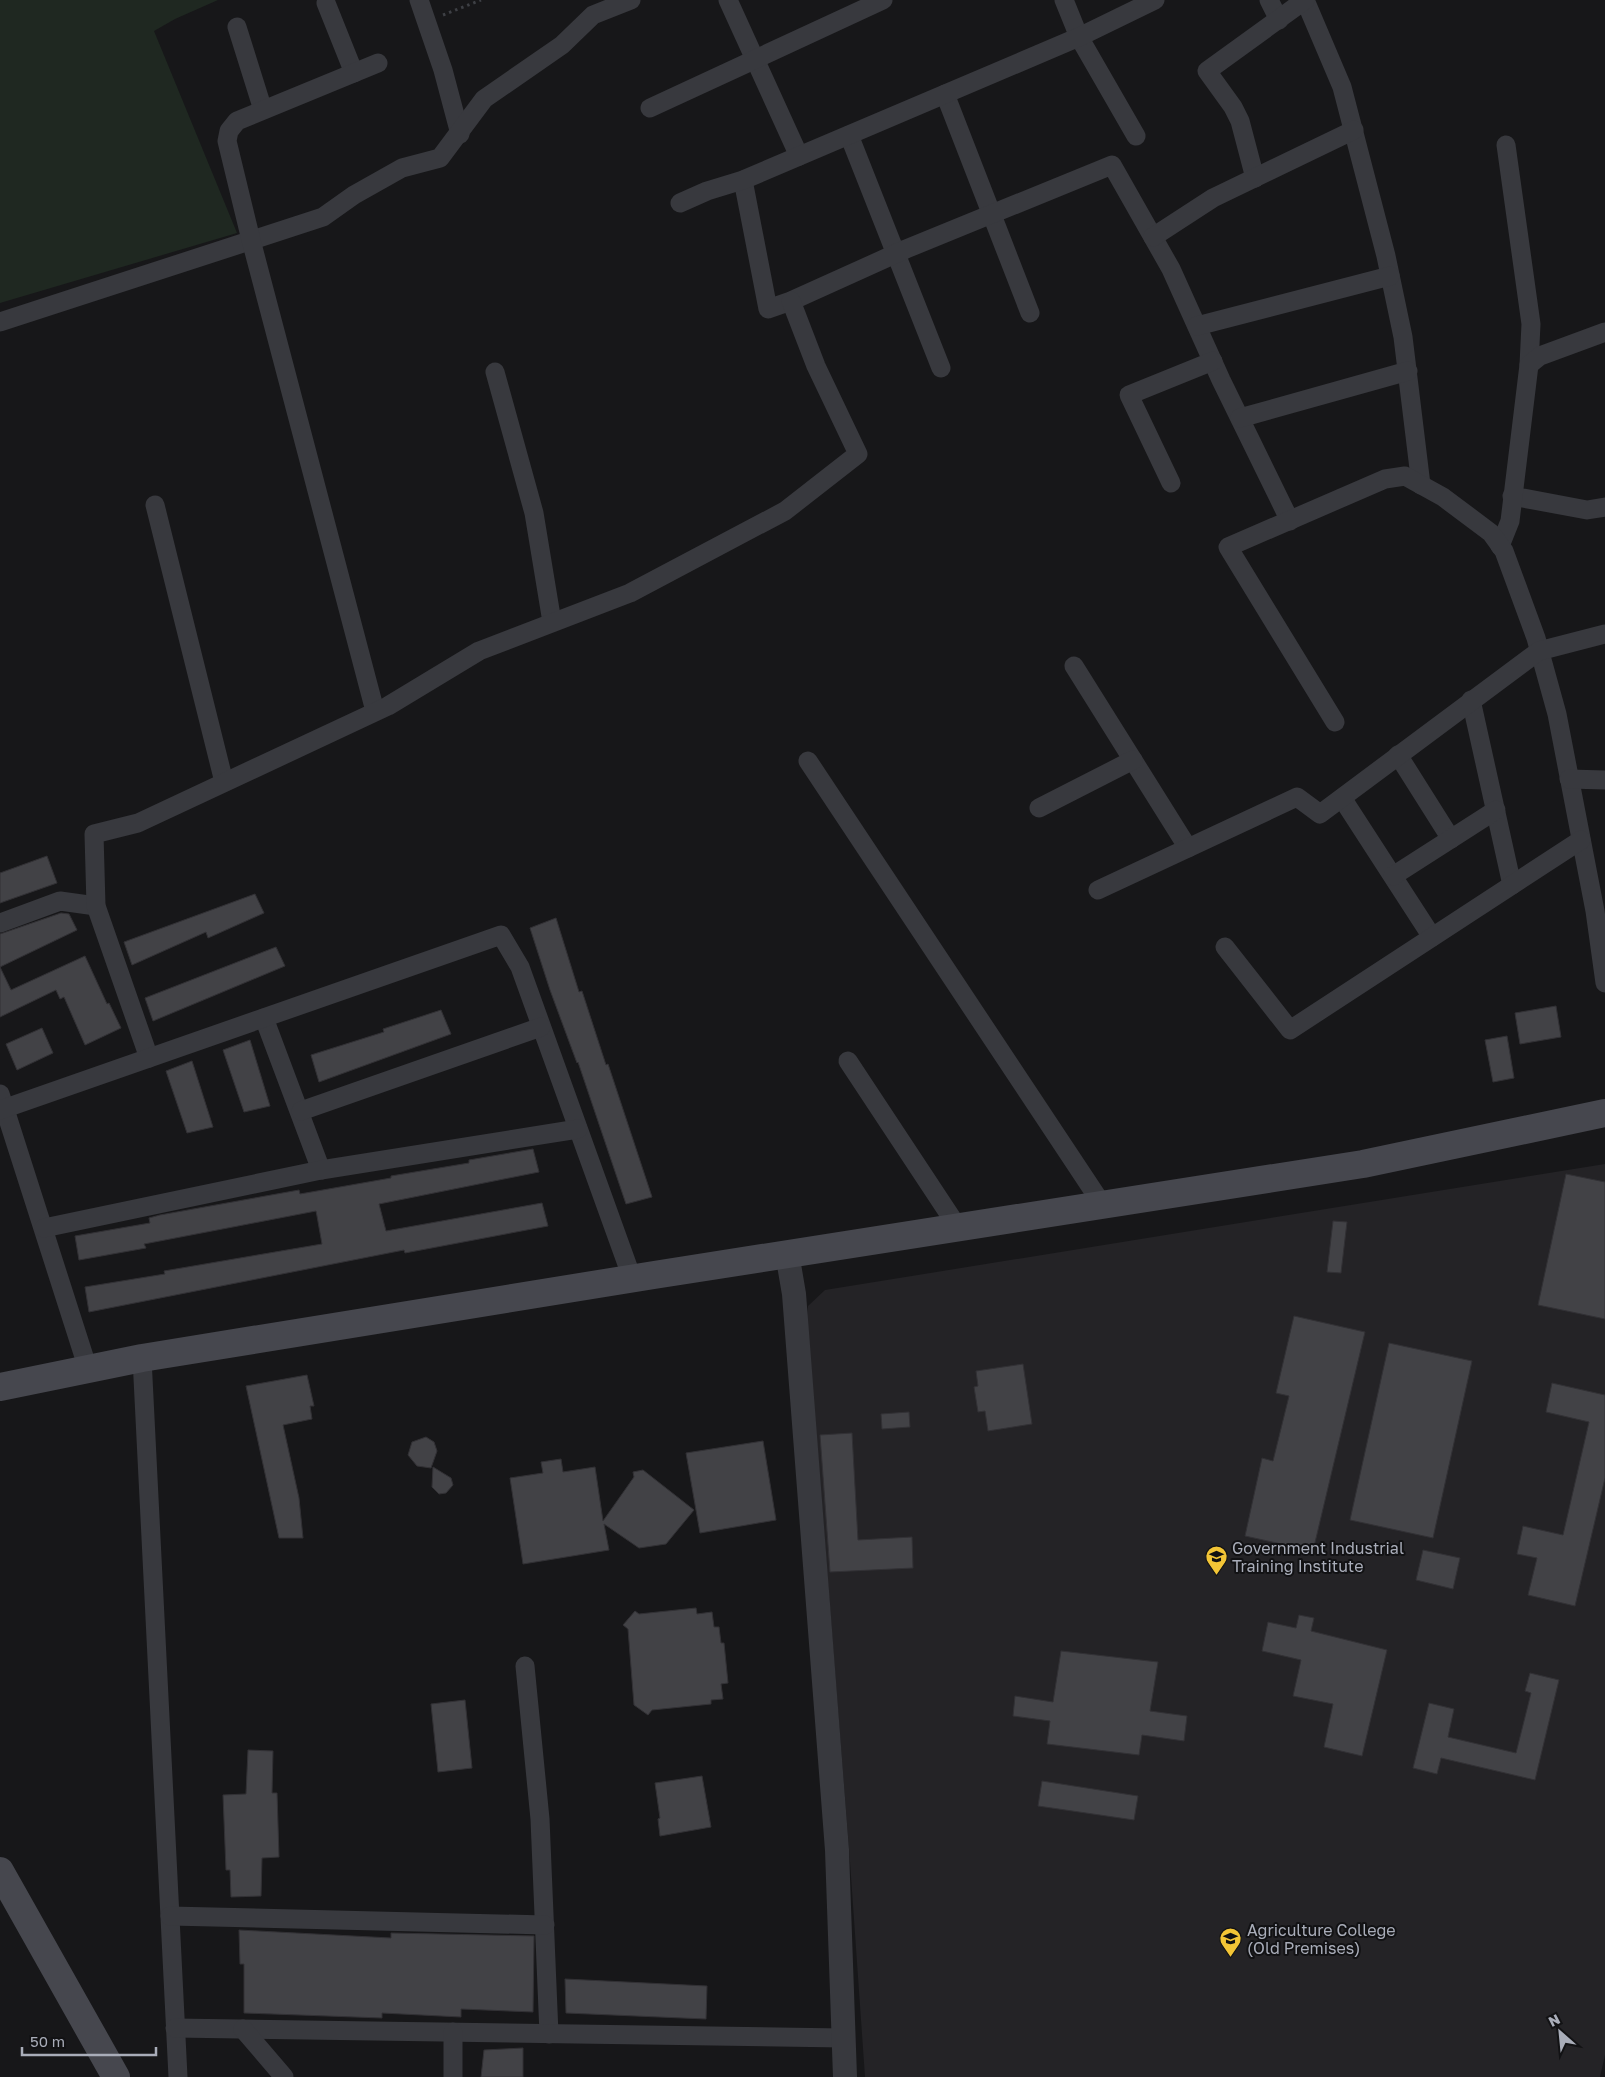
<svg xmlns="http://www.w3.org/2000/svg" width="1605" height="2077" viewBox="0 0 1605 2077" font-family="'Golos Text',sans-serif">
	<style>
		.built { fill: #242326 }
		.green { fill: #1f2821 }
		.building { fill: #424246; stroke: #323135 }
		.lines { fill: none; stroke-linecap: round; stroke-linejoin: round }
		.path { stroke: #3e4045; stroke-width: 3; stroke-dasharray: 2.5 4; stroke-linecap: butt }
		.minor { stroke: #38393e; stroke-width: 19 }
		.tertiary { stroke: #38393e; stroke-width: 24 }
		.secondary { stroke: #46474e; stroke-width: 28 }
		.labels { text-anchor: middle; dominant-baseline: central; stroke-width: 4; stroke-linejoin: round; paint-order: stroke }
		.poi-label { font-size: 16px; fill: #a9adb9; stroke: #121214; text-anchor: start }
	</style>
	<rect width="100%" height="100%" fill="#171719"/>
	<!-- built -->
	<polygon class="built" points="1605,1164 1605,2055 1600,2077 865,2077 850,1862 807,1317 808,1306 825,1290"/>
	<!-- green -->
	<polygon class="green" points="0,0 218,0 175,19 154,31 237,233 0,303"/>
	<!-- building -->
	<g class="building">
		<polygon points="47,856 57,883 0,903 0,873"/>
		<polygon points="255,894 264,913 208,938 206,932 132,965 124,942"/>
		<polygon points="61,913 69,914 77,930 0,967 11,990 85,956 107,1004 109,1003 121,1028 85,1045 64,997 60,999 56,990 0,1017 0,934"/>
		<polygon points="556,918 579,992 582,991 606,1065 608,1064 652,1197 626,1204 578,1062 577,1063 550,990 530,928"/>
		<polygon points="276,947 285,966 153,1021 145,998"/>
		<polygon points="1556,1006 1561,1037 1520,1044 1515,1013"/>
		<polygon points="441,1010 451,1034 319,1082 311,1055 384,1032 383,1029"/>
		<polygon points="42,1028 53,1053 17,1070 6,1044"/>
		<polygon points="1507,1036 1514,1078 1493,1082 1485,1040"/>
		<polygon points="250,1040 270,1106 244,1112 223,1050"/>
		<polygon points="192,1061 213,1127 187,1133 166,1071"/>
		<polygon points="533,1149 539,1172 379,1204 386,1231 542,1203 548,1226 405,1253 404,1250 89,1312 85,1287 165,1274 164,1271 322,1244 317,1216 316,1211 238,1226 144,1244 146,1248 79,1260 75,1236 150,1223 149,1218 160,1215 299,1190 300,1194 391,1178 391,1176 469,1163 469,1160"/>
		<polygon points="1566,1174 1605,1182 1605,1319 1538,1305"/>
		<polygon points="1333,1221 1347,1222 1341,1273 1327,1272"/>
		<polygon points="1294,1316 1365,1332 1313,1551 1245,1536 1262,1458 1273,1461 1289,1396 1276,1393"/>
		<polygon points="1389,1343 1472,1361 1433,1538 1350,1520"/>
		<polygon points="1023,1364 1032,1424 988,1431 985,1411 978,1412 974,1387 978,1386 976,1371"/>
		<polygon points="307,1375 314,1406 310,1406 312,1419 283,1425 299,1498 303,1538 279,1538 246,1386"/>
		<polygon points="1552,1383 1605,1395 1605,1478 1575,1606 1528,1595 1537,1558 1517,1554 1523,1526 1563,1535 1589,1422 1546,1412"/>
		<polygon points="909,1412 910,1427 882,1429 881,1414"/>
		<polygon points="852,1433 858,1540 912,1537 913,1568 830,1572 820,1435"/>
		<polygon points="426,1437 434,1442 437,1451 431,1468 417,1466 408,1455 412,1442"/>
		<polygon points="763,1441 776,1520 700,1533 686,1453"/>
		<polygon points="561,1459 563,1472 595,1467 603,1521 634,1477 633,1472 643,1470 694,1510 666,1544 639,1548 604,1524 609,1550 523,1564 510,1478 543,1473 541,1462"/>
		<polygon points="433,1467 451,1478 453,1485 446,1493 439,1494 432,1487"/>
		<polygon points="1423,1550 1460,1558 1453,1589 1416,1580"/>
		<polygon points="696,1608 697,1614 712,1612 714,1627 719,1627 721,1643 724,1643 728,1683 721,1684 723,1699 711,1700 711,1704 652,1710 648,1715 634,1705 628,1629 623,1625 635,1611 639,1614"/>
		<polygon points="1299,1615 1314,1618 1311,1631 1387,1650 1362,1756 1324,1747 1333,1704 1293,1696 1301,1660 1262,1651 1268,1622 1296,1628"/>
		<polygon points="1061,1651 1158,1662 1150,1711 1187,1716 1184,1741 1142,1735 1139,1755 1047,1744 1050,1721 1013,1716 1015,1696 1053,1702"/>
		<polygon points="1530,1673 1559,1680 1535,1780 1441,1758 1437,1774 1413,1768 1429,1703 1454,1709 1448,1737 1516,1753 1531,1693 1525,1691"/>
		<polygon points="465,1700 472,1768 438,1772 431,1704"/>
		<polygon points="248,1750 273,1751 272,1793 277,1793 279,1857 262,1858 261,1896 231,1897 230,1870 226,1870 223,1795 246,1794"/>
		<polygon points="702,1776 711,1827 660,1836 658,1819 660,1818 655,1783"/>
		<polygon points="1042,1781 1138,1796 1134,1820 1038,1806"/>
		<polygon points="239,1930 391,1938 391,1933 534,1936 533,2012 461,2009 461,2017 382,2013 382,2018 244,2013 244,1964 240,1964"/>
		<polygon points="565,1979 707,1986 706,2019 566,2013"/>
		<polygon points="523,2048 523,2077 481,2077 484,2050"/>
	</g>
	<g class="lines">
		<!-- path -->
		<polyline class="path" points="443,15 481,0"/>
		<!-- minor -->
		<g class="minor">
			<polyline points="419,0 443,70 460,134"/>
			<polyline points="728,0 799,156"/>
			<polyline points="1064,0 1079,37 1136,136"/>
			<polyline points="1269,0 1279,20"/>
			<polyline points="1305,0 1342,87 1386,256 1403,337 1421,485"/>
			<polyline points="326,3 354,73"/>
			<polyline points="237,27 263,110"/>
			<polyline points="945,94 1030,313"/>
			<polyline points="650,108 883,0"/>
			<polyline points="849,135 941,368"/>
			<polyline points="1506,145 1531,324 1529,365"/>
			<polyline points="1255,178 1240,121 1233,107 1207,71 1305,0"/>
			<polyline points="743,180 768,309 791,301 906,249 1112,165 1171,269 1221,380 1290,521"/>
			<polyline points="680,203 707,191 743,180 1079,37 1155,0"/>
			<polyline points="1153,237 1213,198 1354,130"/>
			<polyline points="0,322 323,217 354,195 402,168 440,158 484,99 562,45 593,15 631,0"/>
			<polyline points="1197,326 1390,276"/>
			<polyline points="495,372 534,513 552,622"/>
			<polyline points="1240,418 1408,371"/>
			<polyline points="1171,483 1129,395 1213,361"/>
			<polyline points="1512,496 1587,510 1605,507"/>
			<polyline points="155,505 224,782"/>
			<polyline points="1500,546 1510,521 1529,365 1540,356 1605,332"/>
			<polyline points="1074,666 1188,848"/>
			<polyline points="1471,700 1512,885"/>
			<polyline points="375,711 251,240 227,141 229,131 237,121 378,63"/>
			<polyline points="1335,722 1228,547 1385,479 1405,476 1443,497 1491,533 1504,551 1536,638 1557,714 1595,911 1605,983"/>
			<polyline points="1398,755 1451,839"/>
			<polyline points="808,761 1102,1204"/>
			<polyline points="1569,779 1605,780"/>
			<polyline points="1342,798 1432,937"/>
			<polyline points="1039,808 1133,760"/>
			<polyline points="1393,876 1496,810"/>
			<polyline points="1098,890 1297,797 1320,814 1539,651 1605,634"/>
			<polyline points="0,923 60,901 96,906"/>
			<polyline points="1225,947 1290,1030 1581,840"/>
			<polyline points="264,1018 321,1170"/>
			<polyline points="149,1058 96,906 94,834 138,823 388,706 479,651 630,593 785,511 858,454 816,366 791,301"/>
			<polyline points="848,1061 957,1226"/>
			<polyline points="0,1094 88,1369"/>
			<polyline points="0,1110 501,935 520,967 632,1278"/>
			<polyline points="301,1111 541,1027"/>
			<polyline points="44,1228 321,1170 578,1129"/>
			<polyline points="142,1358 178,2077"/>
			<polyline points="525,1666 540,1819 549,2034"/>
			<polyline points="170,1916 545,1925"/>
			<polyline points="175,2028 843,2038"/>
			<polyline points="243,2029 284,2077"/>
			<polyline points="453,2077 453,2032"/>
		</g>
		<!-- tertiary -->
		<polyline class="tertiary" points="787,1253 794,1294 837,1850 845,2077"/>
		<!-- secondary -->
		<g class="secondary">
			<polyline points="0,1387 142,1358 654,1275 1363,1164 1605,1113"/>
			<polyline points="0,1871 116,2077"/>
		</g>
	</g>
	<!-- icons -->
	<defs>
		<symbol id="school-pin" viewBox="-11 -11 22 30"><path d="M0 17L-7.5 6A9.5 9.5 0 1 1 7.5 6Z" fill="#f3c536" stroke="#121214"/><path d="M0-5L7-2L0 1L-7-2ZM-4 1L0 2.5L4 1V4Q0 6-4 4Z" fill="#111"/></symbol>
		<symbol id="university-pin" viewBox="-11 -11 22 30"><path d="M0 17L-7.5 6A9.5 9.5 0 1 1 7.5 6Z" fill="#f3c536" stroke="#121214"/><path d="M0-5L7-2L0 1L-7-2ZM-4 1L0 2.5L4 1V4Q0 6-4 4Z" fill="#111"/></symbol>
	</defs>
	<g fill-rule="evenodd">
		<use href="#school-pin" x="1204" y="1544" width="25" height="34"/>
		<use href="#university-pin" x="1218" y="1926" width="25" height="34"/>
	</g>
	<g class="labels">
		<!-- poi labels -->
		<g class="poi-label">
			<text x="1232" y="1548">Government Industrial<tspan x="1232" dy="18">Training Institute</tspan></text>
			<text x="1247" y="1930">Agriculture College<tspan x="1247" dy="18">(Old Premises)</tspan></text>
		</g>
	</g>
	<!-- north arrow -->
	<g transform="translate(1560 2032) rotate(333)" stroke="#121214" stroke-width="4" paint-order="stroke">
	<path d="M0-4L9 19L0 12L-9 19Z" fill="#a9adb9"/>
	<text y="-8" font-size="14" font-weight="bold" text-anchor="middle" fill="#a9adb9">N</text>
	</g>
	<!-- scale -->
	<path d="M22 2047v8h134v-8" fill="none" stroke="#a9adb9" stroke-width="2.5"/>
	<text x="30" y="2047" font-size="15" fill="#a9adb9" stroke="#121214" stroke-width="4" paint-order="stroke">50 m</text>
</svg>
